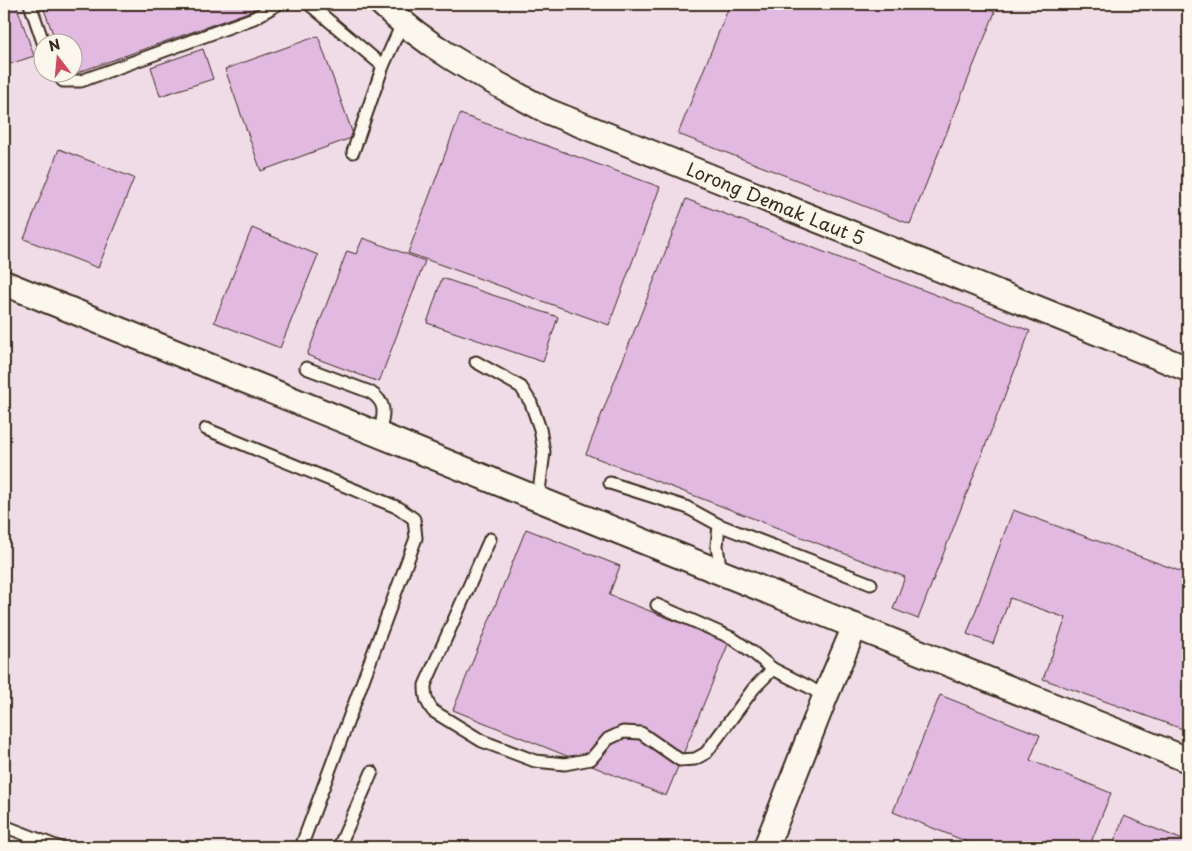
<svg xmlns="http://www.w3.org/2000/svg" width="1192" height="851" viewBox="0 0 1192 851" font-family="'Playpen Sans',sans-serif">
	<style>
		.built { fill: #f0dce7; fill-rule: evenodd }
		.building { fill: #e1b9e1; stroke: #3b2a1e }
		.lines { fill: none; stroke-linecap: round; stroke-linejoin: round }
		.lane-casing { stroke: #3b2a1e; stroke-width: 15 }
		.street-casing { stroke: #3b2a1e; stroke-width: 28 }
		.lane { stroke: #fbf7ec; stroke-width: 11 }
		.street { stroke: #fbf7ec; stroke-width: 24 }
		.labels { text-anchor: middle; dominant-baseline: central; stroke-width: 4.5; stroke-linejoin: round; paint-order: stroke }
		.street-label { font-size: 18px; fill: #3b2a1e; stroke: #fbf7ec }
	</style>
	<rect width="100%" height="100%" fill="#f6ebea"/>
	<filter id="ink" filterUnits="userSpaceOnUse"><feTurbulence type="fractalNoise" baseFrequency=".02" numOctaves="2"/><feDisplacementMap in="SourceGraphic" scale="10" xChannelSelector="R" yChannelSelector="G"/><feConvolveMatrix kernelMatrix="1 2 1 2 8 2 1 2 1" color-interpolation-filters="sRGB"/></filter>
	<g filter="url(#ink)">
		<!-- built -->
		<path class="built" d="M4,4H1188V847H4ZM42,42H72V72H42Z"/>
		<!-- building -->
		<g class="building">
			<polygon points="4,4 16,4 34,56 4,66"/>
			<polygon points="42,4 252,4 254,10 68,76 67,72 72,72 72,42 56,42"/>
			<polygon points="730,4 974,4 995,12 910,224 678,134"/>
			<polygon points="318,36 354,137 261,171 225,69"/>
			<polygon points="203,49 213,79 160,96 151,67"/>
			<polygon points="460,114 660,187 609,325 408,253"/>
			<polygon points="59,149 134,178 98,268 24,239"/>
			<polygon points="686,199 1030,331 918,619 893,609 905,577 586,454"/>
			<polygon points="252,228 318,255 280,348 214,322"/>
			<polygon points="363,238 425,261 379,382 307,355 347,251 356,254"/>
			<polygon points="442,278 558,317 543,362 427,323"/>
			<polygon points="1013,510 1188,574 1188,731 1043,679 1066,618 1010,598 993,644 967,634"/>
			<polygon points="526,529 620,566 609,595 729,642 666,796 453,710"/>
			<polygon points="940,695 1040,735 1030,760 1111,793 1089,847 980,847 893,812"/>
			<polygon points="1124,816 1188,842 1188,847 1112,847"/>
		</g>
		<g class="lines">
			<defs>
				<g id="lane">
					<polyline points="30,4 43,42"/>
					<polyline points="309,4 383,66"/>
					<polyline points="56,72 63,81 81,81 254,18 278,4"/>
					<polyline points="353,152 383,66 402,24"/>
					<polyline points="476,362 521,387 531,403 540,429 544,452 538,499"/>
					<path d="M306,368L370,392C389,404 383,416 379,435"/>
					<polyline points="206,429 399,508 414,519 416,538 301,847"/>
					<polyline points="610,483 686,507 719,525 717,546 721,573"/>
					<polyline points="719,525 871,584"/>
					<path d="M490,539L425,685C425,696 426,702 433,711L482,741L535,761L565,764L591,759L608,739L623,732L641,733L680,760L695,759L706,753L754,688L773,669L809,687L825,697"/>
					<polyline points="657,605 732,638 751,651 773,669"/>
					<polyline points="4,826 58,847"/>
					<polyline points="339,847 372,772"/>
				</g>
				<g id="street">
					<path d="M382,4C429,50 490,80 547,111L1188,369"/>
					<polyline points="4,283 538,499 1188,760"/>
					<polyline points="766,847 825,697 855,626"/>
				</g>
			</defs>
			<!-- lane casing -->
			<use href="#lane" class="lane-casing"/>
			<!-- street casing -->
			<use href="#street" class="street-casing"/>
			<!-- lane -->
			<use href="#lane" class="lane"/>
			<!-- street -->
			<use href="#street" class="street"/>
		</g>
	</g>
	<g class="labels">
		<!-- street labels -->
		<g class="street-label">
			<text transform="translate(776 203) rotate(22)">Lorong Demak Laut 5</text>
		</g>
	</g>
	<!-- margin -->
	<rect width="1192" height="851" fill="none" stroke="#fbf7ec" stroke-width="20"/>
	<rect x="10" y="10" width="1172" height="831" fill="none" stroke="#3b2a1e" stroke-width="2" filter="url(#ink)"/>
	<!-- north arrow -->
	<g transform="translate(58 58) rotate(344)"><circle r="24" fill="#fbf7ec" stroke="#aea59a"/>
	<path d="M0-4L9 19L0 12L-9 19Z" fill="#d1495b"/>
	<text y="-8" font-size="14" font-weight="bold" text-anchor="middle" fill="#3b2a1e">N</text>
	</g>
</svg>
